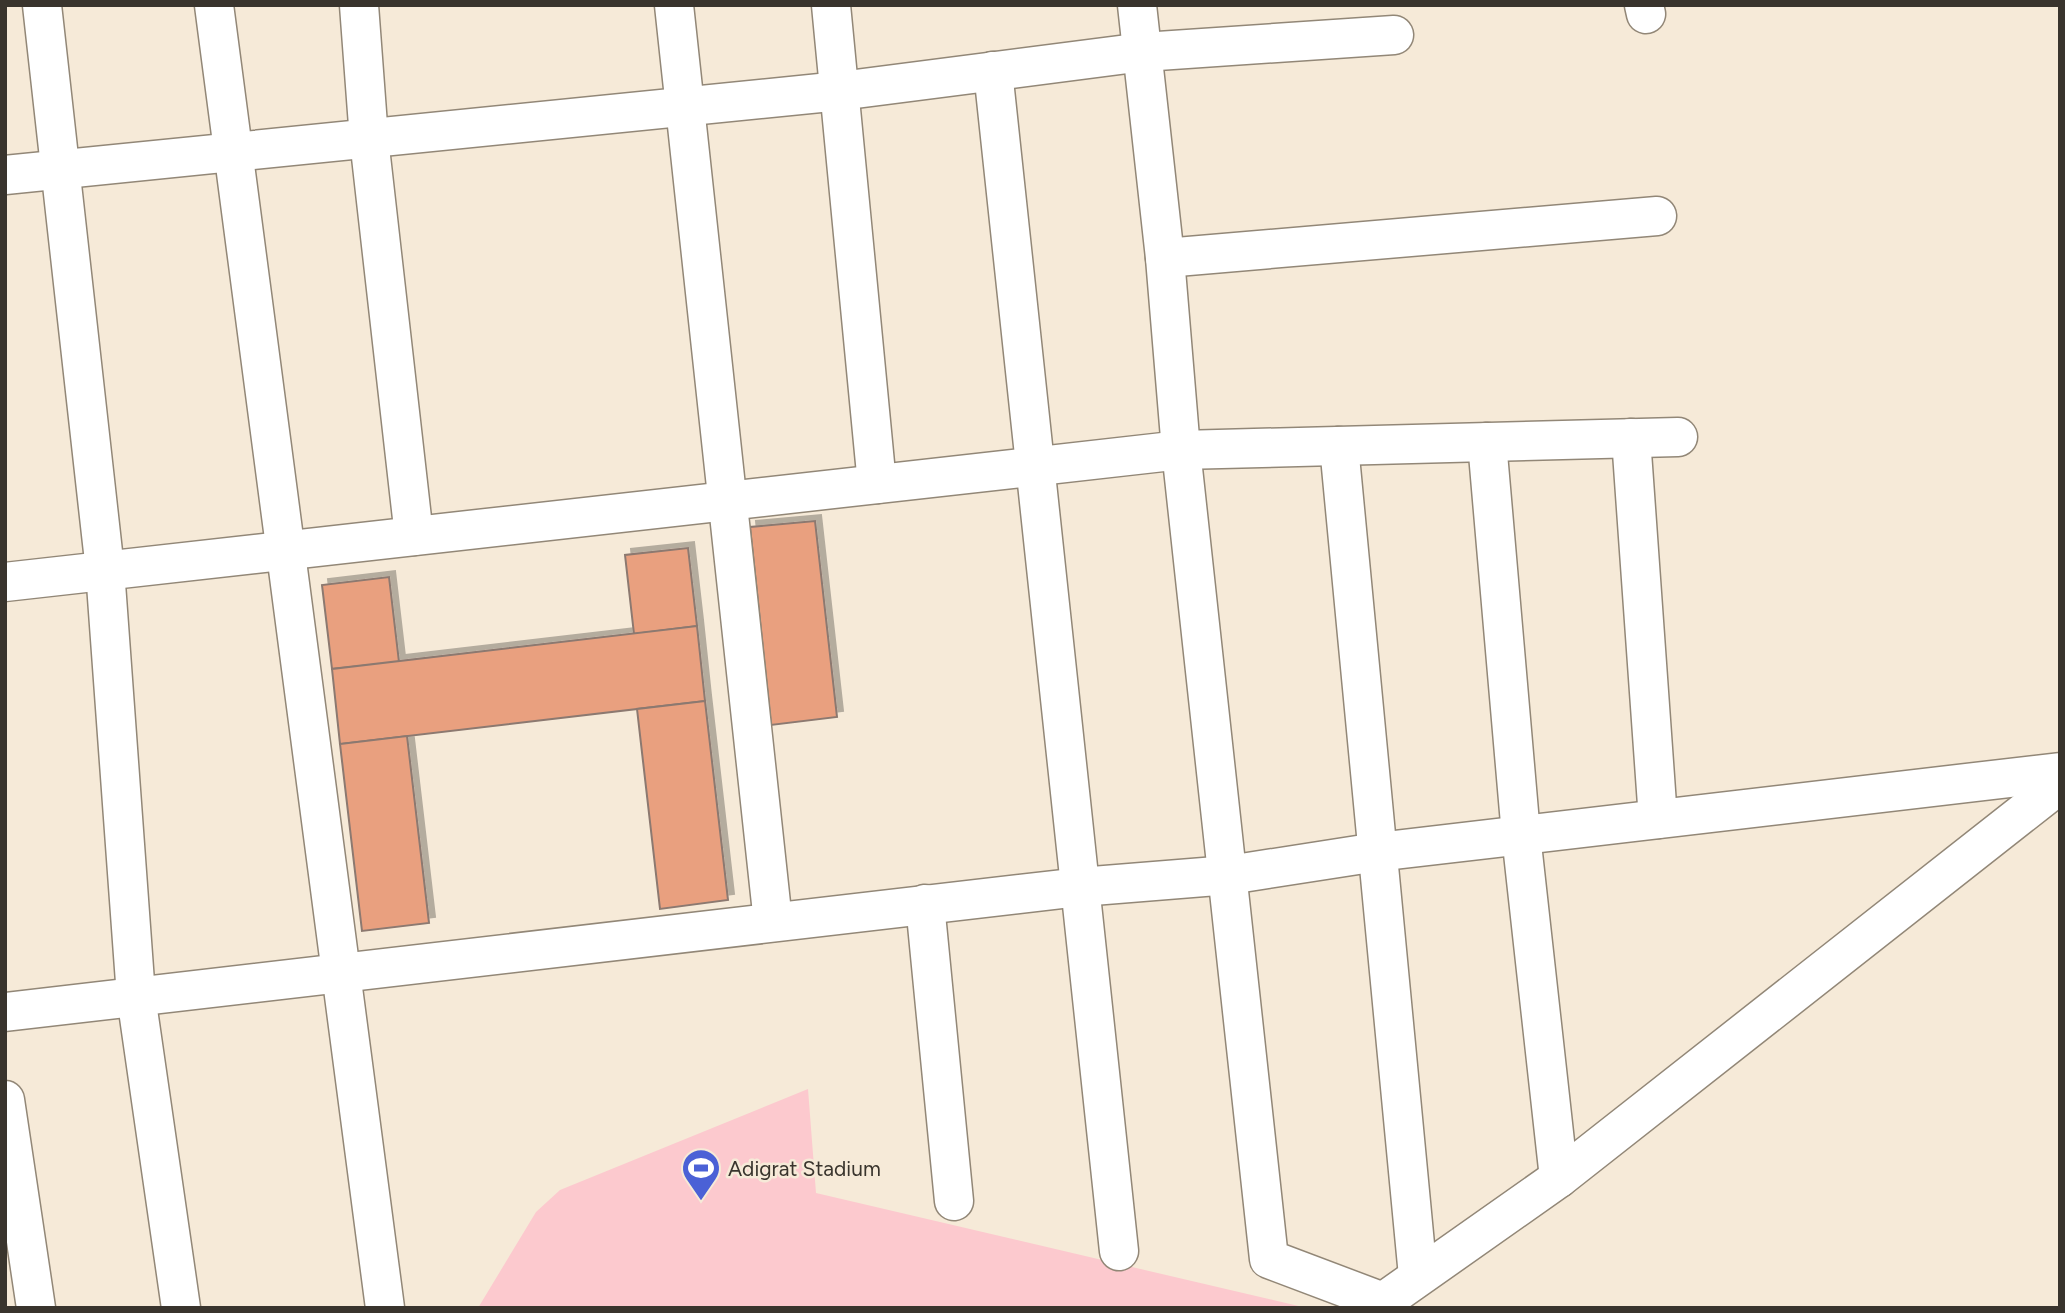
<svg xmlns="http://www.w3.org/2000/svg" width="2065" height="1313" viewBox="0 0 2065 1313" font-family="Figtree,sans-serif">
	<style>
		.pitch { fill: #fcc9ce }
		.building { fill: #e9a07f; stroke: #8c7970; stroke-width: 2; filter: url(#shadow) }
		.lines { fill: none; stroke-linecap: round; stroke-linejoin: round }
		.minor-casing { stroke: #928777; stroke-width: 41 }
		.minor { stroke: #fff; stroke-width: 38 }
		.labels { text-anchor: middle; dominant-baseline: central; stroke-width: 5; stroke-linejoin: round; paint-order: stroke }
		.poi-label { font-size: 21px; fill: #39342d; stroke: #f6ead8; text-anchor: start }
	</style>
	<defs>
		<filter id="shadow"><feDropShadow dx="6" dy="-6" stdDeviation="0" flood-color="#0004"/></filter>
	</defs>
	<rect width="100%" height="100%" fill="#f6ead8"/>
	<!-- pitch -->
	<polygon class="pitch" points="808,1089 816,1193 1307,1308 478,1308 536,1212 560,1190"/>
	<!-- building -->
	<g class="building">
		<polygon points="815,521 837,717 771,725 750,527"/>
		<polygon points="688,548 697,626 634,634 625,555"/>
		<polygon points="389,577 399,662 332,669 322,585"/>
		<polygon points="697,626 705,701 340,744 332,669"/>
		<polygon points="705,701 728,900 660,909 637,709"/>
		<polygon points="407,736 429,923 362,931 340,744"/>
	</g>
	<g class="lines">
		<defs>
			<g id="minor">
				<polyline points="42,5 105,570 136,996 181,1308"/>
				<polyline points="214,5 385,1308"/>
				<polyline points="359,5 369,139 414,536"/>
				<polyline points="674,5 773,922"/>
				<polyline points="831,5 877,484"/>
				<polyline points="1137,5 1165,258 1181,450 1269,1259 1383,1302"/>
				<polyline points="1644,5 1646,14"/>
				<polyline points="993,71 1119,1251"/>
				<polyline points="5,175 840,91 1143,52 1394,35"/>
				<polyline points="1165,258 1657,216"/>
				<polyline points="1631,438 1658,819"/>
				<polyline points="1487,442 1521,835 1559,1178"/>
				<polyline points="1339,446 1418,1276"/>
				<polyline points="5,582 1181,450 1678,437"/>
				<polyline points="925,904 954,1201"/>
				<polyline points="5,1012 1080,887 1229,875 1377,852 2060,772"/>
				<polyline points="5,1100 36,1308"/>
				<polyline points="1387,1308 1383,1302 1559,1178 2060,784"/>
			</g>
		</defs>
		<!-- minor casing -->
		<use href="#minor" class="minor-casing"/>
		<!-- minor -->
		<use href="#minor" class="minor"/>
	</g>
	<!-- icons -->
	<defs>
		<symbol id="stadium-pin" viewBox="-11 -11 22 30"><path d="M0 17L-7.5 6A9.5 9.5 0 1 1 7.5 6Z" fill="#4b61d6" stroke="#f6ead8"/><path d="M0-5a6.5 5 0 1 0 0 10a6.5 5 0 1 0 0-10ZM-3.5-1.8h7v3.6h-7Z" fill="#fff"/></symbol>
	</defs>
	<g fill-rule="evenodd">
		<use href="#stadium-pin" x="679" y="1146" width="44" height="60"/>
	</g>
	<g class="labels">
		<!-- poi labels -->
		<g class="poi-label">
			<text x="728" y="1168">Adigrat Stadium</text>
		</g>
	</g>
	<!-- border -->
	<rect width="2065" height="1313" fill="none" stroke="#39342d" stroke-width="14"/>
</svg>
